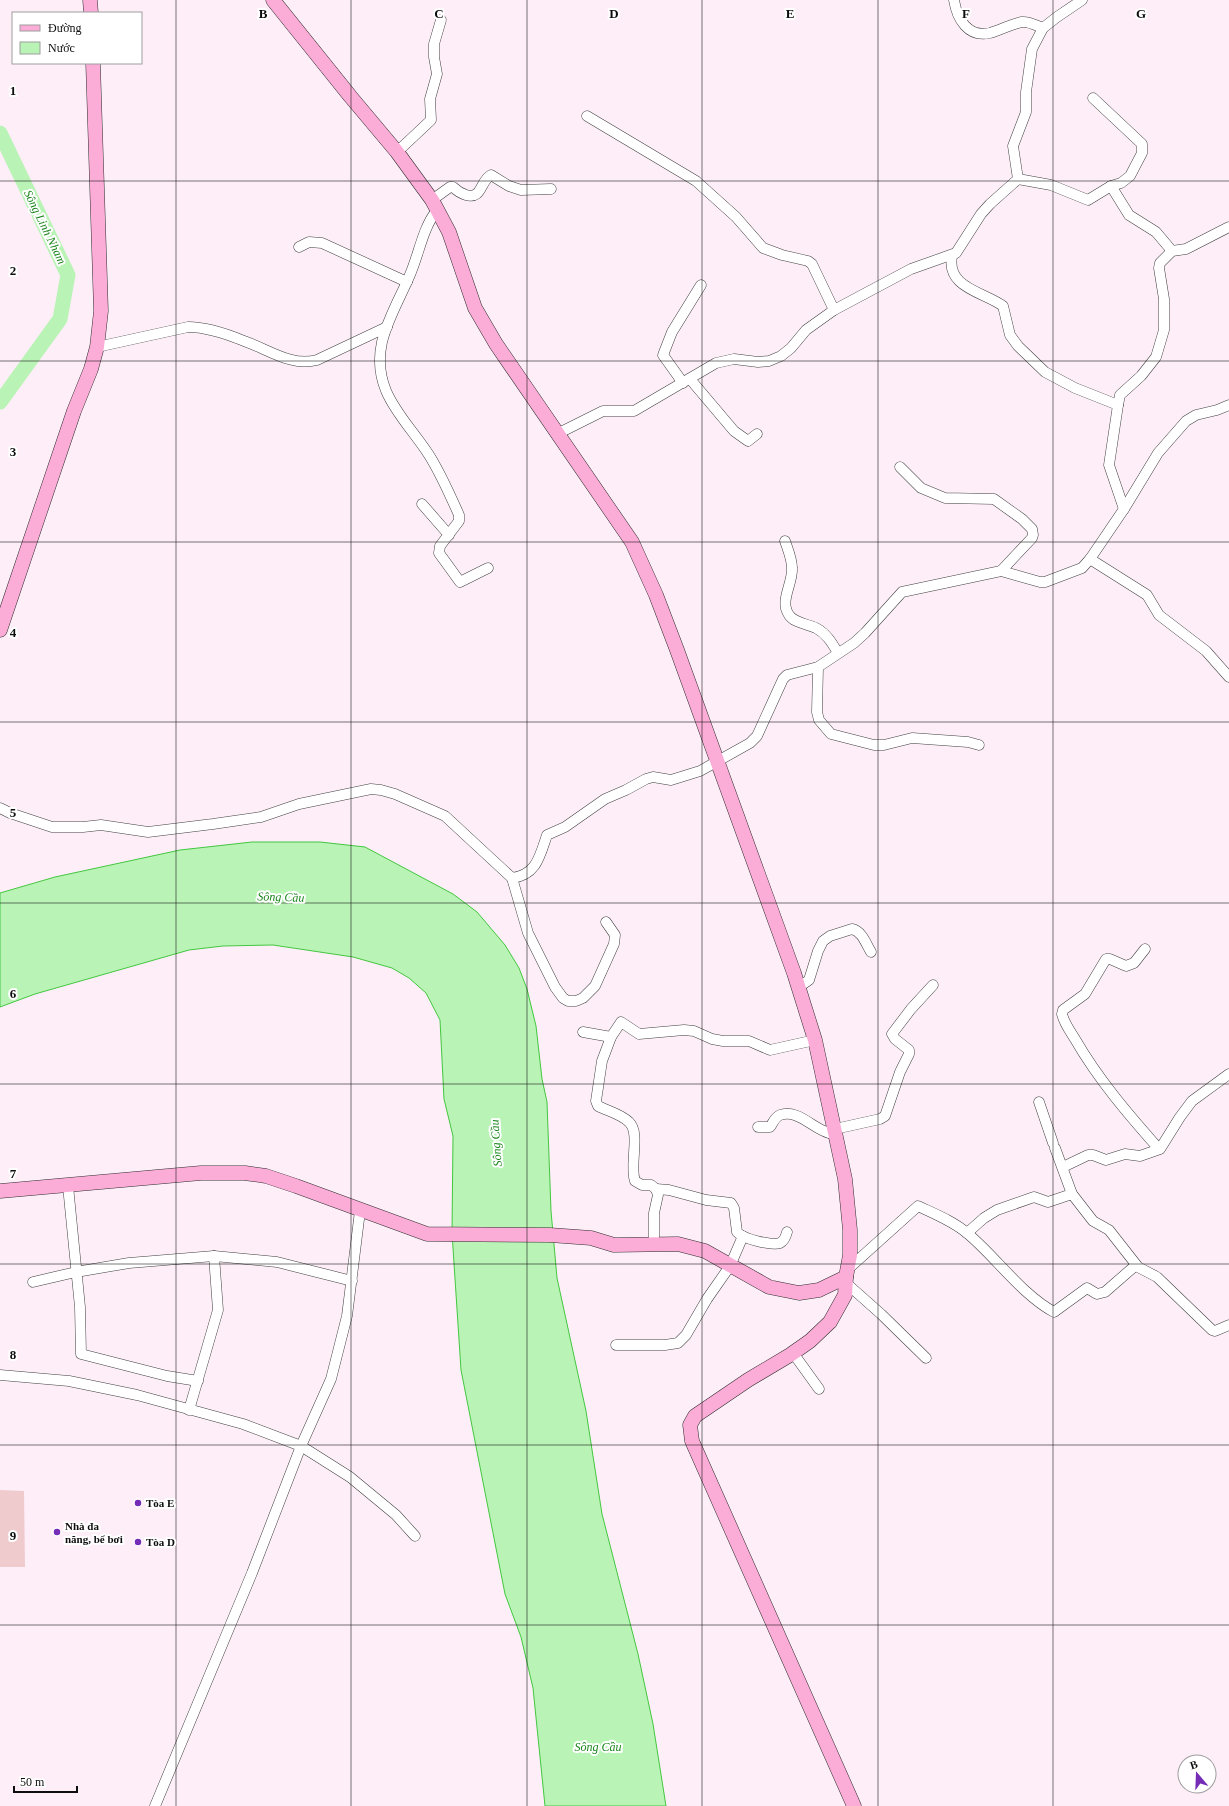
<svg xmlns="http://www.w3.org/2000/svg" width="1229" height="1806" viewBox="0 0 1229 1806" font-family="'Times New Roman',serif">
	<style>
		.pitch { fill: #efcbce }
		.water { fill: #b9f3b5; stroke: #43c740 }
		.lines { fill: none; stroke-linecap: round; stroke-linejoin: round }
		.river { stroke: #b9f3b5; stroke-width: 15 }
		.street-casing { stroke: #404040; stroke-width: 11 }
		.secondary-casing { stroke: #2f2f2f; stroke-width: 15 }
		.street { stroke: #fff; stroke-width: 10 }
		.secondary { stroke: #fbacd7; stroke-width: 14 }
		.grid { fill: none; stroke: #0d0d0d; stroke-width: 1; stroke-opacity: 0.55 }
		.poi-dot { fill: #752cb7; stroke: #fff; stroke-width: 1.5 }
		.labels { text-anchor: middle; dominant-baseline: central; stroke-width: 4; stroke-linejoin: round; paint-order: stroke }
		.poi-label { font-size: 11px; font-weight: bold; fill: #0d0d0d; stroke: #fff; text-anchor: start }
		.water-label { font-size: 12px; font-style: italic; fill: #1a851c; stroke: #fff }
		.grid-label { font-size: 13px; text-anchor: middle; font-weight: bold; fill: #0d0d0d; stroke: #fff; stroke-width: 4; stroke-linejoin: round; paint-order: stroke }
	</style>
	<rect width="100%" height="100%" fill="#feeef8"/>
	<!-- pitch -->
	<polygon class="pitch" points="0,1490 24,1491 25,1567 0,1567"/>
	<!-- water -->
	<polygon class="water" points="252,842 320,842 365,847 453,894 477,912 505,945 519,968 527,989 536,1026 542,1079 547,1102 551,1211 557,1278 586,1411 602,1514 638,1654 653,1724 666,1806 545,1806 533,1688 521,1637 505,1594 461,1370 452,1233 453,1136 444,1099 440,1020 426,993 409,978 392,968 353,957 273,945 223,946 189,950 35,994 0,1007 0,893 55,877 180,850"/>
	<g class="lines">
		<!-- river -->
		<polyline class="river" points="0,133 68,275 60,319 0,402"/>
		<defs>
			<g id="street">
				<path d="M954,0C957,19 968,38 990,33C1001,30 1011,24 1022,22C1029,21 1037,26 1043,28"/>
				<polyline points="587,116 696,181 736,217 763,248 782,255 808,261 812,264 834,310"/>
				<polyline points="397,152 431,120 430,99 437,74 434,57 434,44 441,20"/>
				<polyline points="1018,179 1051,185 1088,200 1111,186 1121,183 1130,176 1142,153 1142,144 1093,98"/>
				<polyline points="1111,186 1129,215 1156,232 1172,251"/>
				<path d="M432,200L450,187H453C457,191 460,193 466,195C482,200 480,181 491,175L509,186L521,190L551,189"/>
				<path d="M437,210C422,229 419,255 409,277C400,298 387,320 382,342C371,392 405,418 429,455C441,474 450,495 459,515V521L440,546L439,553L460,582L488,568"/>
				<polyline points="299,247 309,242 322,243 407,282"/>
				<path d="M952,256C946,288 984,292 1003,306L1010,335L1018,346L1045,372L1075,388L1118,405"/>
				<path d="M97,347L188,327C206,327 227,334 244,341C268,349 291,367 317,360L387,327"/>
				<polyline points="690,379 734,431 748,441 757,434"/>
				<polyline points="683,383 663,355 672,332 701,285"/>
				<polyline points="557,434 603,411 634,411 716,363 734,359 758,362 769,361 781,356 791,348 806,330 834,310 911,269 956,253 981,214 990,204 1018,179 1013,146 1026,112 1026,92 1032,49 1043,28 1057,17 1082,0"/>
				<polyline points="900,467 921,488 945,498 994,499 1022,519 1032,529 1033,535 1032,538 1001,571"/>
				<polyline points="422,504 449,535"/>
				<polyline points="1124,509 1109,465 1118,405 1120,395 1141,376 1156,357 1164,330 1164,299 1159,268 1160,263 1172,251 1186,249 1229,227"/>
				<path d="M785,541C788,550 792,559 792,568C793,584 779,601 789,615C794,623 808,624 816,628C827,634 832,643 838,653"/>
				<polyline points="1090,559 1147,595 1159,615 1206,651 1229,677"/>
				<polyline points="818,667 817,712 819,720 831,734 874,745 884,745 912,738 968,742 979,745"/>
				<polyline points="0,808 10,813 52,827 83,827 101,825 148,832 213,824 261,817 299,804 371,789 381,790 395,794 445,816 512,878 528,933 555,987 563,998 568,1001 576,1001 583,998 595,986 614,944 615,935 606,922"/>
				<path d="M512,878C537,875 540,855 547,835L565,827L605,799L626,790L646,779L653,777L671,780L700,771L750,743L757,736L783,679L787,675L818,667L854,643L865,633L902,592L1001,571L1040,582H1045L1082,568L1090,559L1124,509L1158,453L1186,421L1196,415L1217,410L1229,405"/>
				<path d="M1145,949L1134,963L1126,966L1110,959H1106L1085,994L1063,1010L1062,1014C1064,1023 1070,1031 1075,1039C1098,1079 1128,1114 1159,1149"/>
				<path d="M799,987L809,980L818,951L823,941L830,936L852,929C862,931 866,944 871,952"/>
				<polyline points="583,1032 611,1037 621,1022 639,1034 684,1030 694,1031 712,1039 723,1041 749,1041 770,1050 815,1040"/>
				<path d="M611,1037L602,1061L596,1101L598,1106C608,1111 621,1114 629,1122C641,1133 629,1165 635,1181L642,1185H651L656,1189L658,1195L654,1213V1244"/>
				<polyline points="1039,1102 1053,1143"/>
				<path d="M758,1127H770C773,1123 775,1117 780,1115C796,1109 811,1126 824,1131C828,1133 832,1134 836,1135"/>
				<polyline points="835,1129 880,1119 885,1116 900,1072 909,1054 909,1050 895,1039 892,1034 911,1009 933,985"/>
				<polyline points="1055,1148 1072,1194 1093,1221 1109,1230 1138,1267 1157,1277 1212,1330 1215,1331 1229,1325"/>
				<polyline points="1063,1167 1088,1155 1093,1155 1106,1160 1125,1154 1140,1156 1160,1149 1180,1117 1192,1101 1229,1074"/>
				<polyline points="68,1186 80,1307 81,1354 167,1376 198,1381"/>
				<path d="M656,1189L669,1190L706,1200L731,1203L734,1208L737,1232C743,1239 772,1246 780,1243C784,1241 786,1236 787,1232"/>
				<polyline points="967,1233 984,1218 997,1210 1034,1197 1048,1202 1072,1194"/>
				<path d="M848,1269L918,1206C935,1214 953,1221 967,1233C995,1256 1022,1295 1054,1312L1087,1288L1097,1294L1105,1292L1136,1265"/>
				<polyline points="33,1282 76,1272 129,1263 214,1256 277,1262 352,1281"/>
				<polyline points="846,1283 881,1314 926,1358"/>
				<polyline points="616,1345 665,1345 678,1343 686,1335 707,1299 730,1266 743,1236"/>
				<polyline points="793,1353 819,1389"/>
				<polyline points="0,1375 69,1381 137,1395 243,1424 301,1446 350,1477 396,1515 415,1536"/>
				<polyline points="189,1410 218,1310 214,1256"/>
				<polyline points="155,1806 252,1573 301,1446 331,1379 347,1316 360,1211"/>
			</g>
			<g id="secondary">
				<polyline points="90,0 91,13"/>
				<polyline points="273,0 350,96 397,152 432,200 449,232 475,308 496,344 632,542 656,595 677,650 794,973 815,1040 845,1179 850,1230 850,1255 846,1277 845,1295 830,1322 810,1341 790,1355 748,1380 695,1416 690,1425 692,1441 854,1806"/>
				<polyline points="0,630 74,411 91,369 97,347 101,311 93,63"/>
				<polyline points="0,1191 201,1173 245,1173 266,1176 296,1186 427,1234 550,1235 591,1238 614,1245 678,1244 705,1251 769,1287 799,1293 819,1290 846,1277"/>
			</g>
		</defs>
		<!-- street casing -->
		<use href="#street" class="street-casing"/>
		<!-- secondary casing -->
		<use href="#secondary" class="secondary-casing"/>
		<!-- street -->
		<use href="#street" class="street"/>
		<!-- secondary -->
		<use href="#secondary" class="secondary"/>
	</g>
	<!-- grid -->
	<path class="grid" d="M176,0V1806M351,0V1806M527,0V1806M702,0V1806M878,0V1806M1053,0V1806M0,181H1229M0,361H1229M0,542H1229M0,722H1229M0,903H1229M0,1084H1229M0,1264H1229M0,1445H1229M0,1625H1229"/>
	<!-- markers -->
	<g class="poi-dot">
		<circle cx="138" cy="1503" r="4"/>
		<circle cx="57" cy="1532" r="4"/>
		<circle cx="138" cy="1542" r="4"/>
	</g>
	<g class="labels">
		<!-- poi labels -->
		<g class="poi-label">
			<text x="146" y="1503">Tòa E</text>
			<text x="65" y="1526">Nhà đa<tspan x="65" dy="13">năng, bể bơi</tspan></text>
			<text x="146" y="1542">Tòa D</text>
		</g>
		<!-- water labels -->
		<g class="water-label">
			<text transform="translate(45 227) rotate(64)">Sông Linh Nham</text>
			<text transform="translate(281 897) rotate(2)">Sông Cầu</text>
			<text transform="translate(496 1143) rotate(-94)">Sông Cầu</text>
			<text x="598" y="1747">Sông Cầu</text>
		</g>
	</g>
	<g class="grid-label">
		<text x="263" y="18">B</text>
		<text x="439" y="18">C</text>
		<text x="614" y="18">D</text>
		<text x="790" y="18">E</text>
		<text x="966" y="18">F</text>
		<text x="1141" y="18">G</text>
		<text x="13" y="95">1</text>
		<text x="13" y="275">2</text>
		<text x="13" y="456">3</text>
		<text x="13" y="637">4</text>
		<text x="13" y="817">5</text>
		<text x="13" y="998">6</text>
		<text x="13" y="1178">7</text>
		<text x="13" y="1359">8</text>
		<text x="13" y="1540">9</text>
	</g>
	<!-- legend -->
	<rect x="12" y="12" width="130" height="52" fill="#ffffff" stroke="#9e9e9e"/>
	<rect x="20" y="25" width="20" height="6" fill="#fbacd7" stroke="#9e9e9e"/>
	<text x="48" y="32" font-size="12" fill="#0d0d0d">Đường</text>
	<rect x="20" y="42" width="20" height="12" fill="#b9f3b5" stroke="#9e9e9e"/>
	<text x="48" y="52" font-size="12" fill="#0d0d0d">Nước</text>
	<!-- north arrow -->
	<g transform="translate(1197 1774) rotate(341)"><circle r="19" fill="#ffffff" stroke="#9e9e9e"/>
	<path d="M0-3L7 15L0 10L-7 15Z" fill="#752cb7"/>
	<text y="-6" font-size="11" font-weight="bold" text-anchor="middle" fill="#0d0d0d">B</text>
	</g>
	<!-- scale -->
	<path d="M14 1786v6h63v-6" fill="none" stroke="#0d0d0d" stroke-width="2"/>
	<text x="20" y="1786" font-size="12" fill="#0d0d0d" stroke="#ffffff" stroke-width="3" paint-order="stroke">50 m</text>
</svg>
